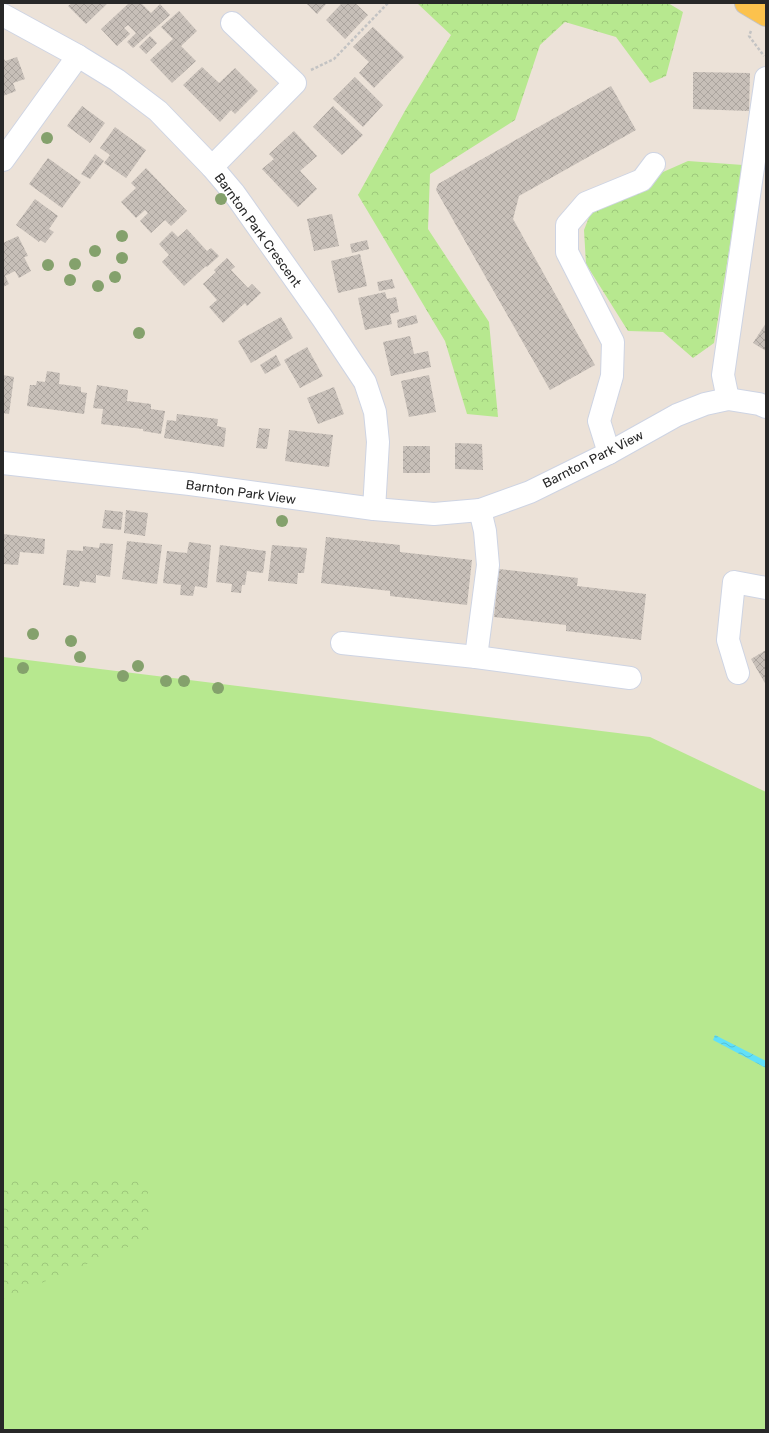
<svg xmlns="http://www.w3.org/2000/svg" width="769" height="1433" viewBox="0 0 769 1433" font-family="Rubik,sans-serif">
	<style>
		.grass { fill: #b7e88f }
		.forest { fill: url(#forest-crowns) }
		.water { fill: url(#water-waves) }
		.building { fill: url(#building-cross-hatch) }
		.lines { fill: none; stroke-linecap: round; stroke-linejoin: round }
		.minor-casing { stroke: #ced4e3; stroke-width: 24 }
		.major-casing { stroke: #c3c3c3; stroke-width: 24 }
		.path { stroke: #c3c3c3; stroke-width: 2.5; stroke-dasharray: 3 2; stroke-linecap: butt }
		.minor { stroke: #fff; stroke-width: 22 }
		.major { stroke: #fcc24d; stroke-width: 22 }
		.tree { fill: #84a16c }
		.labels { text-anchor: middle; dominant-baseline: central; stroke-width: 3.5; stroke-linejoin: round; paint-order: stroke }
		.street-label { font-size: 13px; fill: #282828; stroke: #fff }
	</style>
	<defs>
		<pattern id="forest-crowns" width="20" height="18" patternUnits="userSpaceOnUse"><rect width="20" height="18" fill="#b7e88f"/><path d="M2 6a3 3 0 1 1 6 0M12 15a3 3 0 1 1 6 0" fill="none" stroke="#9dc77b"/></pattern>
		<pattern id="water-waves" width="16" height="10" patternUnits="userSpaceOnUse"><rect width="16" height="10" fill="#61e0f9"/><path d="M0 5q4-4 8 0t8 0" fill="none" stroke="#54c0d5"/></pattern>
		<pattern id="building-cross-hatch" width="8" height="8" patternUnits="userSpaceOnUse"><rect width="8" height="8" fill="#c7bfb8"/><path d="M0 0l8 8M0 8l8-8" fill="none" stroke="#aba49e"/></pattern>
	</defs>
	<rect width="100%" height="100%" fill="#ece2d8"/>
	<!-- grass -->
	<polygon class="grass" points="3,657 650,737 766,792 766,1430 3,1430"/>
	<!-- forest -->
	<g class="forest">
		<polygon points="417,3 668,3 683,12 666,76 650,83 616,37 565,22 540,45 515,120 430,174 428,229 489,322 498,417 467,414 445,341 358,195 406,109 451,35"/>
		<polygon points="688,161 743,165 714,343 693,358 663,332 628,331 586,264 584,230 595,202"/>
		<polygon points="13,1176 147,1182 152,1237 3,1299 3,1177"/>
	</g>
	<!-- water -->
	<polygon class="water" points="715,1035 766,1061 766,1068 713,1040"/>
	<!-- building -->
	<g class="building">
		<polygon points="72,3 108,3 86,24 68,6"/>
		<polygon points="129,3 141,3 151,13 160,4 170,15 133,48 127,42 136,33 128,25 124,28 130,34 117,46 101,29"/>
		<polygon points="306,3 327,3 317,14"/>
		<polygon points="342,3 355,3 368,15 345,39 326,20"/>
		<polygon points="179,11 197,31 181,46 196,61 172,83 150,60 173,39 161,27"/>
		<polygon points="373,27 404,57 374,88 359,73 369,62 353,47"/>
		<polygon points="150,36 157,43 146,54 139,47"/>
		<polygon points="3,57 5,61 17,57 25,79 13,83 16,91 3,96"/>
		<polygon points="202,67 219,83 235,68 258,91 235,114 231,110 220,122 183,85"/>
		<polygon points="693,72 750,73 749,111 693,109"/>
		<polygon points="355,77 383,105 363,127 333,99"/>
		<polygon points="611,86 636,130 519,196 513,219 595,365 550,390 436,190 438,184"/>
		<polygon points="82,106 105,123 90,143 67,126"/>
		<polygon points="333,106 363,135 342,155 313,127"/>
		<polygon points="115,127 146,150 126,178 104,163 110,155 100,148"/>
		<polygon points="294,131 317,156 300,171 317,189 298,207 262,169 274,159 269,154"/>
		<polygon points="95,154 104,161 90,179 81,174"/>
		<polygon points="48,158 81,182 62,208 29,184"/>
		<polygon points="146,168 187,211 171,226 165,220 151,233 140,221 148,213 145,210 136,218 121,202 136,188 131,183"/>
		<polygon points="35,199 58,216 49,229 54,232 45,243 40,240 39,242 16,225"/>
		<polygon points="332,214 339,246 314,251 307,219"/>
		<polygon points="187,229 207,251 211,248 219,256 207,267 206,266 184,286 162,262 169,255 159,244 172,231 178,237"/>
		<polygon points="18,236 28,256 24,257 31,271 19,278 15,271 5,276 9,284 3,287 3,243"/>
		<polygon points="367,240 369,249 352,253 350,244"/>
		<polygon points="360,254 367,286 338,293 331,261"/>
		<polygon points="227,258 235,267 231,270 248,288 252,284 261,293 247,306 245,303 223,323 209,307 217,300 203,284 216,272 214,270"/>
		<polygon points="392,279 395,288 379,291 377,282"/>
		<polygon points="385,292 387,299 396,297 399,312 390,314 392,324 365,330 358,298"/>
		<polygon points="416,315 418,323 398,328 397,320"/>
		<polygon points="281,317 293,338 251,363 238,341"/>
		<polygon points="766,323 766,351 753,343"/>
		<polygon points="410,336 414,354 428,351 431,367 391,376 383,342"/>
		<polygon points="307,347 323,376 300,388 284,360"/>
		<polygon points="276,355 281,365 265,374 260,365"/>
		<polygon points="47,371 60,373 59,384 81,387 81,392 87,393 84,414 27,406 30,385 36,385 37,381 45,382"/>
		<polygon points="3,375 14,377 9,414 3,413"/>
		<polygon points="429,375 436,412 409,417 401,381"/>
		<polygon points="97,385 128,390 127,401 151,404 151,409 165,411 161,434 143,431 143,429 101,424 103,409 93,408"/>
		<polygon points="334,387 344,414 318,424 307,398"/>
		<polygon points="177,414 218,419 217,426 226,428 224,447 164,438 167,420 176,421"/>
		<polygon points="259,428 270,429 267,449 256,448"/>
		<polygon points="289,430 333,435 329,467 285,461"/>
		<polygon points="455,443 482,444 483,470 455,469"/>
		<rect x="403" y="446" width="27" height="27"/>
		<polygon points="105,510 123,512 121,530 102,528"/>
		<polygon points="126,510 148,513 145,536 124,533"/>
		<polygon points="3,534 45,539 44,554 20,552 18,565 3,564"/>
		<polygon points="326,537 400,545 400,552 472,560 467,605 390,596 390,591 321,583"/>
		<polygon points="127,541 162,545 157,584 122,579"/>
		<polygon points="189,542 211,545 207,588 195,586 193,596 180,595 181,585 163,583 167,551 187,553"/>
		<polygon points="100,543 113,544 110,577 96,575 96,583 80,581 79,587 63,585 67,550 83,551 83,546 99,548"/>
		<polygon points="220,545 266,551 263,573 247,571 245,585 242,585 241,593 231,592 232,584 216,582"/>
		<polygon points="272,545 307,548 304,573 298,573 297,584 268,581"/>
		<polygon points="499,569 578,578 577,586 646,594 641,640 566,631 566,625 494,617"/>
		<polygon points="766,650 766,685 751,659"/>
	</g>
	<g class="lines">
		<defs>
			<g id="minor">
				<polyline points="3,15 78,56 117,80 158,111 212,167 234,193 323,319 365,382 375,412 378,442 374,509"/>
				<polyline points="3,160 78,56"/>
				<polyline points="212,167 295,83 232,23"/>
				<polyline points="728,399 723,375 766,78"/>
				<polyline points="609,453 599,421 612,376 613,342 567,252 567,225 586,203 642,180 654,164"/>
				<polyline points="3,463 190,484 374,509 434,514 480,510 530,492 609,453 677,415 705,404 728,399 759,404 766,407"/>
				<polyline points="342,643 476,657 630,678"/>
				<polyline points="476,657 488,565 485,531 480,510"/>
				<polyline points="738,673 728,640 734,582 766,588"/>
			</g>
			<polyline id="major" points="746,3 766,15"/>
		</defs>
		<!-- minor casing -->
		<use href="#minor" class="minor-casing"/>
		<!-- major casing -->
		<use href="#major" class="major-casing"/>
		<!-- path -->
		<g class="path">
			<polyline points="751,31 749,36 764,56"/>
			<polyline points="311,70 334,59 388,3"/>
		</g>
		<!-- minor -->
		<use href="#minor" class="minor"/>
		<!-- major -->
		<use href="#major" class="major"/>
	</g>
	<!-- trees -->
	<g class="tree">
		<circle cx="47" cy="138" r="6"/>
		<circle cx="221" cy="199" r="6"/>
		<circle cx="122" cy="236" r="6"/>
		<circle cx="95" cy="251" r="6"/>
		<circle cx="122" cy="258" r="6"/>
		<circle cx="75" cy="264" r="6"/>
		<circle cx="48" cy="265" r="6"/>
		<circle cx="115" cy="277" r="6"/>
		<circle cx="70" cy="280" r="6"/>
		<circle cx="98" cy="286" r="6"/>
		<circle cx="139" cy="333" r="6"/>
		<circle cx="282" cy="521" r="6"/>
		<circle cx="33" cy="634" r="6"/>
		<circle cx="71" cy="641" r="6"/>
		<circle cx="80" cy="657" r="6"/>
		<circle cx="138" cy="666" r="6"/>
		<circle cx="23" cy="668" r="6"/>
		<circle cx="123" cy="676" r="6"/>
		<circle cx="166" cy="681" r="6"/>
		<circle cx="184" cy="681" r="6"/>
		<circle cx="218" cy="688" r="6"/>
	</g>
	<g class="labels">
		<!-- street labels -->
		<g class="street-label">
			<text transform="translate(258 230) rotate(54)">Barnton Park Crescent</text>
			<text transform="translate(593 459) rotate(-27)">Barnton Park View</text>
			<text transform="translate(241 492) rotate(8)">Barnton Park View</text>
		</g>
	</g>
	<!-- border -->
	<rect width="769" height="1433" fill="none" stroke="#282828" stroke-width="8"/>
</svg>
